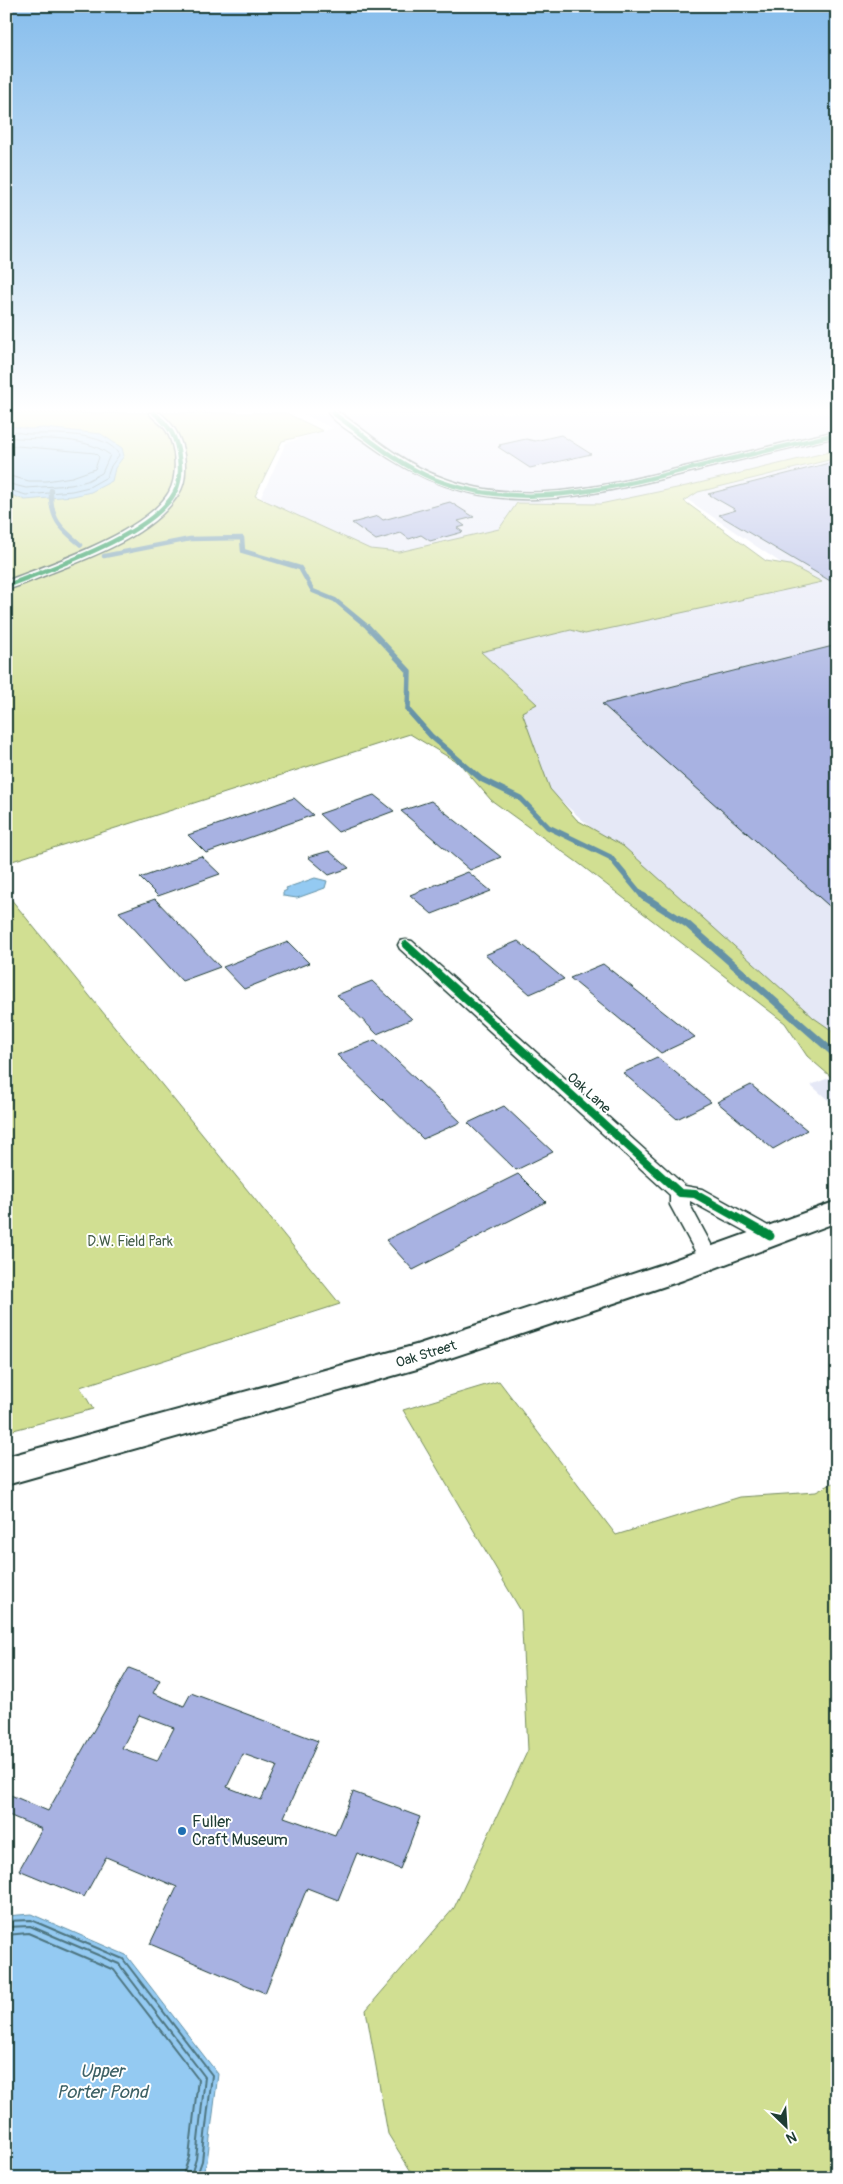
<svg xmlns="http://www.w3.org/2000/svg" width="843" height="2184" viewBox="0 0 843 2184" font-family="Pangolin,sans-serif">
	<style>
		.built { fill: #e5e8f6 }
		.green { fill: #d1df92; stroke: #788e63 }
		.water { fill: #94caf2; stroke: #6592a6 }
		.lines { fill: none; stroke-linecap: round; stroke-linejoin: round }
		.shore-far1 { stroke: #4e7580; stroke-width: 1 }
		.shore { stroke: #4e7580; stroke-width: 2 }
		.stream-far2 { stroke: #6592a6; stroke-width: 4.5 }
		.stream-far1 { stroke: #6592a6; stroke-width: 5.5 }
		.stream { stroke: #6592a6; stroke-width: 7 }
		.building { fill: #a8b2e2; stroke: #1f3d34; fill-rule: evenodd }
		.minor-casing { stroke: #1f3d34; stroke-width: 3 }
		.secondary-casing { stroke: #1f3d34; stroke-width: 4 }
		.minor { fill: #fff; fill-rule: evenodd }
		.secondary { fill: #fff; fill-rule: evenodd }
		.cycleway-far2-casing { stroke: #fff; stroke-width: 6 }
		.cycleway-far1-casing { stroke: #fff; stroke-width: 11 }
		.cycleway-casing { stroke: #fff; stroke-width: 12 }
		.cycleway-far2 { stroke: #00873e; stroke-width: 4.5 }
		.cycleway-far1 { stroke: #00873e; stroke-width: 8 }
		.cycleway { stroke: #00873e; stroke-width: 9 }
		.poi-dot { fill: #1f6fb2; stroke: #fff; stroke-width: 2 }
		.labels { text-anchor: middle; dominant-baseline: central; stroke-width: 4; stroke-linejoin: round; paint-order: stroke }
		.street-label { font-size: 14px; fill: #1f3d34; stroke: #fff }
		.park-label { font-size: 14px; fill: #435d47; stroke: #fff }
		.near-poi-label { font-size: 16px; fill: #1f3d34; stroke: #fff; text-anchor: start }
		.near-water-label { font-size: 18px; font-style: italic; fill: #3c6064; stroke: #fff }
	</style>
	<rect width="100%" height="100%" fill="#fff"/>
	<filter id="ink" filterUnits="userSpaceOnUse"><feTurbulence type="fractalNoise" baseFrequency=".02" numOctaves="2"/><feDisplacementMap in="SourceGraphic" scale="10" xChannelSelector="R" yChannelSelector="G"/><feConvolveMatrix kernelMatrix="1 2 1 2 8 2 1 2 1" color-interpolation-filters="sRGB"/></filter>
	<g filter="url(#ink)">
		<!-- built -->
		<g class="built">
			<polygon points="301,413 837,413 837,1038 810,1019 538,781 472,652 805,579 676,492 344,567 261,497 286,443 333,428"/>
			<polygon points="831,1077 837,1082 837,1108 811,1085"/>
		</g>
		<!-- green -->
		<g class="green">
			<polygon points="6,413 286,413 323,431 282,441 255,496 370,549 399,552 499,529 517,503 600,504 691,485 837,450 837,458 698,492 684,501 766,561 790,565 822,582 585,634 571,630 481,652 537,704 522,712 550,789 577,820 623,846 814,1018 837,1034 837,1082 807,1056 785,1023 581,865 491,800 460,764 410,734 6,863"/>
			<polygon points="6,893 340,1304 80,1387 93,1409 6,1432"/>
			<polygon points="499,1381 616,1535 740,1497 816,1492 837,1481 837,2178 415,2178 388,2134 366,2010 454,1908 528,1750 521,1611 403,1410"/>
		</g>
		<!-- water -->
		<g class="water">
			<polygon points="6,423 10,426 29,429 45,428 101,434 122,448 124,456 115,468 112,481 91,492 73,496 25,500 6,493"/>
			<polygon points="315,878 327,881 325,888 297,898 283,896 283,892 287,890 286,888"/>
			<polygon points="31,1914 126,1955 218,2074 207,2162 201,2178 6,2178 6,1916"/>
		</g>
		<g class="lines">
			<!-- shore-far1 -->
			<g class="shore-far1">
				<path d="M6,430C14,431 22,434 30,434C52,434 107,431 119,455L111,466L107,477L89,487L72,491L26,495L6,489"/>
				<path d="M6,437C39,441 82,434 110,455L102,473L87,481L71,485L26,488L6,483"/>
				<polyline points="6,445 95,453 99,457 95,469 72,477 46,481 29,481 6,475"/>
			</g>
			<!-- shore -->
			<g class="shore">
				<polyline points="6,1921 31,1920 123,1959 212,2075 202,2161 196,2178"/>
				<polyline points="6,1927 30,1926 119,1964 205,2077 196,2159 190,2178"/>
				<polyline points="6,1935 28,1933 114,1970 198,2079 189,2157 182,2178"/>
			</g>
			<!-- stream-far2 -->
			<g class="stream-far2">
				<path d="M51,490C50,519 60,528 81,545"/>
				<polyline points="104,556 190,539 242,538 243,551 300,568 313,591 335,600 369,628"/>
			</g>
			<!-- stream-far1 -->
			<polyline class="stream-far1" points="368,627 409,671 408,710 431,736 481,779 520,798 548,827 610,857 644,898"/>
			<!-- stream -->
			<polyline class="stream" points="643,896 687,924 837,1056"/>
		</g>
		<!-- building -->
		<g class="building">
			<polygon points="561,435 591,454 530,468 498,447 501,446 499,445 526,439 535,441"/>
			<polygon points="837,461 837,585 719,515 736,510 708,494"/>
			<polygon points="450,502 474,517 458,521 465,526 457,528 463,532 430,541 421,535 409,539 401,533 376,540 352,523 378,516 383,520"/>
			<polygon points="837,645 837,913 602,704"/>
			<polygon points="374,795 394,811 338,832 319,814"/>
			<polygon points="294,798 313,815 206,853 188,835"/>
			<polygon points="431,801 501,857 470,870 401,811"/>
			<polygon points="329,851 349,868 329,875 308,857"/>
			<polygon points="201,856 220,874 158,896 140,878"/>
			<polygon points="468,872 491,891 432,914 410,895"/>
			<polygon points="155,899 220,967 182,981 119,912"/>
			<polygon points="518,941 564,979 530,994 485,955"/>
			<polygon points="288,942 309,963 244,989 223,967"/>
			<polygon points="603,964 695,1037 661,1053 570,978"/>
			<polygon points="372,981 412,1019 377,1034 337,995"/>
			<polygon points="375,1040 461,1122 423,1139 337,1055"/>
			<polygon points="657,1057 711,1102 677,1119 623,1073"/>
			<polygon points="751,1085 807,1130 773,1149 717,1102"/>
			<polygon points="504,1106 553,1152 516,1170 468,1123"/>
			<polygon points="518,1174 546,1202 413,1270 386,1240"/>
			<path d="M129,1668L160,1680L153,1693L184,1706L191,1693L318,1741L284,1817L335,1835L353,1792L420,1817L400,1869L357,1853L338,1900L307,1888L265,1993L150,1944L177,1887L106,1857L84,1897L19,1870L42,1829L6,1814V1793L48,1811ZM139,1715L174,1728L157,1761L122,1748ZM243,1754L277,1766L261,1800L227,1787Z"/>
		</g>
		<g class="lines">
			<defs>
				<g id="minor">
					<path d="M149,413H160C174,424 181,437 184,455C186,468 186,484 178,495C152,536 89,558 46,575C33,580 20,586 6,590V581C50,564 145,533 169,492C178,476 176,448 167,432C163,424 154,420 149,413Z"/>
					<path d="M328,413H340C371,435 401,462 438,476C522,510 613,484 697,464C744,453 790,441 837,431V437C784,449 731,462 678,475C561,503 473,521 370,445C357,435 338,426 328,413Z"/>
					<polygon points="406,940 412,941 685,1186 702,1189 777,1231 780,1236 777,1241 770,1244 763,1241 690,1201 690,1205 719,1259 716,1264 709,1267 702,1264 670,1205 670,1195 400,949 398,945 400,941"/>
				</g>
				<polygon id="secondary" points="837,1201 837,1222 683,1280 417,1369 6,1485 6,1457 416,1345 663,1264"/>
			</defs>
			<!-- minor casing -->
			<use href="#minor" class="minor-casing"/>
			<!-- secondary casing -->
			<use href="#secondary" class="secondary-casing"/>
			<!-- minor -->
			<use href="#minor" class="minor"/>
			<!-- secondary -->
			<use href="#secondary" class="secondary"/>
			<defs>
				<g id="cycleway-far2">
					<path d="M333,413C365,436 397,464 434,479C520,513 611,488 697,467C744,456 790,445 837,434"/>
					<path d="M6,586C49,569 153,535 175,492C180,482 181,469 179,458C177,438 170,426 154,413"/>
				</g>
				<polyline id="cycleway-far1" points="406,945 680,1193 695,1194 768,1235"/>
				<polyline id="cycleway" points="765,1233 770,1236"/>
			</defs>
			<!-- cycleway-far2 casing -->
			<use href="#cycleway-far2" class="cycleway-far2-casing"/>
			<!-- cycleway-far1 casing -->
			<use href="#cycleway-far1" class="cycleway-far1-casing"/>
			<!-- cycleway casing -->
			<use href="#cycleway" class="cycleway-casing"/>
			<!-- cycleway-far2 -->
			<use href="#cycleway-far2" class="cycleway-far2"/>
			<!-- cycleway-far1 -->
			<use href="#cycleway-far1" class="cycleway-far1"/>
			<!-- cycleway -->
			<use href="#cycleway" class="cycleway"/>
		</g>
	</g>
	<!-- sky -->
	<linearGradient id="sky" x2="0" y2="1"><stop stop-color="#86bdec"/><stop offset="0.57" stop-color="#fff"/><stop offset="1" stop-color="#fff" stop-opacity="0"/></linearGradient>
	<rect width="843" height="719" fill="url(#sky)"/>
	<!-- markers -->
	<circle class="poi-dot" cx="182" cy="1831" r="5"/>
	<g class="labels">
		<!-- street labels -->
		<g class="street-label">
			<text transform="translate(589 1093) rotate(42)">Oak Lane</text>
			<text transform="translate(426 1354) rotate(-17)">Oak Street</text>
		</g>
		<!-- park labels -->
		<g class="park-label">
			<text x="130" y="1241">D.W. Field Park</text>
		</g>
		<!-- near-poi labels -->
		<g class="near-poi-label">
			<text x="192" y="1822">Fuller<tspan x="192" dy="18">Craft Museum</tspan></text>
		</g>
		<!-- near-water labels -->
		<g class="near-water-label">
			<text x="102" y="2071">Upper<tspan x="102" dy="21">Porter Pond</tspan></text>
		</g>
	</g>
	<!-- margin -->
	<rect width="843" height="2184" fill="none" stroke="#fff" stroke-width="25"/>
	<rect x="12" y="12" width="818" height="2159" fill="none" stroke="#1f3d34" stroke-width="2" filter="url(#ink)"/>
	<!-- north arrow -->
	<g transform="translate(786 2126) rotate(155)" stroke="#ffffff" stroke-width="4" paint-order="stroke">
	<path d="M0-4L9 19L0 12L-9 19Z" fill="#1f3d34"/>
	<text y="-8" font-size="14" font-weight="bold" text-anchor="middle" fill="#1f3d34">N</text>
	</g>
</svg>
